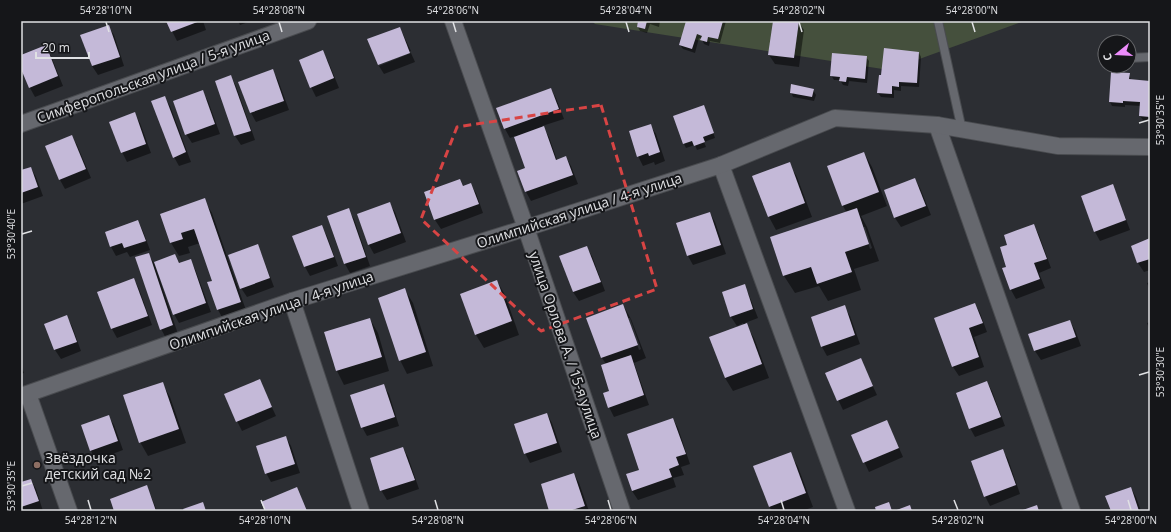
<svg xmlns="http://www.w3.org/2000/svg" width="1171" height="532" viewBox="0 0 1171 532" font-family="'Open Sans',sans-serif">
	<style>
		.green { fill: #45503d }
		.shadow { fill: #0007; fill-rule: evenodd }
		.building { fill: #c4b9d8 }
		.lines { fill: none; stroke-linecap: round; stroke-linejoin: round }
		.service-casing { stroke: #494b4f; stroke-width: 10 }
		.minor-casing { stroke: #494b4f; stroke-width: 18 }
		.service { stroke: #66686e; stroke-width: 8 }
		.minor { stroke: #66686e; stroke-width: 16 }
		.marked { fill: none; stroke: #d84444; stroke-width: 3; stroke-dasharray: 8 5; stroke-linejoin: round }
		.ticks { fill: none; stroke: #e0e1e4; stroke-width: 1.5 }
		.education-dot { fill: #8d6e63; stroke: #151619; stroke-width: 1.5 }
		.labels { text-anchor: middle; dominant-baseline: central; stroke-width: 4; stroke-linejoin: round; paint-order: stroke }
		.street-label { font-size: 14px; fill: #e0e1e4; stroke: #151619 }
		.poi-label { font-size: 14px; fill: #e0e1e4; stroke: #151619; text-anchor: start }
		.neatline { fill: none; stroke: #e0e1e4; stroke-width: 1.5 }
		.ticks-label { font-size: 10px; text-anchor: middle; fill: #e0e1e4 }
	</style>
	<rect width="100%" height="100%" fill="#2c2e33"/>
	<!-- green -->
	<polygon class="green" points="592,21 1024,21 889,70 595,24"/>
	<!-- shadow -->
	<g class="shadow">
		<polygon points="167,21 203,21 206,30 177,41"/>
		<polygon points="238,21 251,21 240,25"/>
		<polygon points="637,21 660,21 659,27 650,24 647,33 640,31 638,27 639,22"/>
		<polygon points="687,21 726,21 720,43 710,41 709,46 704,44 702,39 699,38 695,53 683,49 680,45"/>
		<polygon points="774,21 798,21 804,30 799,67 775,64 769,55"/>
		<polygon points="108,26 114,35 124,66 98,75 92,66 82,35"/>
		<polygon points="400,28 411,51 378,64"/>
		<polygon points="46,47 51,56 63,86 35,97 30,88 21,66 21,56"/>
		<polygon points="323,52 328,61 339,88 316,97 311,87"/>
		<polygon points="411,53 415,62 384,74 379,66"/>
		<polygon points="919,53 921,57 919,87 901,86 901,91 894,90 894,98 881,97 878,93"/>
		<polygon points="866,57 869,61 867,83 849,81 848,86 843,85 840,80 834,80 831,75"/>
		<polygon points="272,70 278,80 289,110 256,122 251,113 240,82"/>
		<polygon points="1129,74 1131,80 1150,82 1150,121 1143,120 1140,116 1141,106 1125,105 1125,107 1112,106 1110,102"/>
		<polygon points="231,77 236,86 255,140 241,145 235,136 216,82"/>
		<polygon points="551,89 556,98 564,119 542,126 549,137 557,160 566,157 571,166 578,184 531,201 526,192 526,169 515,136 510,138 505,129 497,108"/>
		<polygon points="813,90 816,95 814,101 793,97 791,92"/>
		<polygon points="203,92 208,101 220,134 192,143 186,134"/>
		<polygon points="164,97 170,106 191,162 179,166 174,157"/>
		<polygon points="706,111 715,138 704,142 706,147 697,150 695,145 686,148 684,144"/>
		<polygon points="135,114 140,123 151,153 127,162 122,152"/>
		<polygon points="650,125 656,134 665,161 655,165 654,162 643,166 638,156"/>
		<polygon points="72,136 77,145 91,178 65,189 60,180 46,146"/>
		<path d="M864,153L872,167L887,206L861,216L867,227L879,261L854,269L861,290L828,301L819,286L795,293L784,276L772,238L847,213L843,206L828,166ZM863,227H865L872,248L870,249Z"/>
		<polygon points="789,163 797,177 812,217 776,230 769,217"/>
		<polygon points="31,168 36,177 43,196 21,204 21,171"/>
		<polygon points="915,179 920,188 931,215 901,227 895,218 885,190"/>
		<polygon points="460,180 464,187 470,184 476,193 483,213 441,229 435,220 425,193"/>
		<polygon points="1112,186 1117,195 1130,230 1100,241 1095,232 1082,197"/>
		<polygon points="204,200 212,213 248,316 226,324 218,310 208,283 214,281 200,243 188,247 190,253 179,256 171,243"/>
		<polygon points="389,203 395,212 406,242 374,254 369,245"/>
		<polygon points="348,210 354,219 370,266 350,273 345,264 328,216"/>
		<polygon points="710,213 715,222 726,254 693,265 688,256"/>
		<polygon points="138,221 143,231 150,250 130,257 127,252 116,256 111,247"/>
		<polygon points="1034,225 1039,235 1051,268 1039,273 1045,288 1016,299 1011,290 1008,267 1008,245"/>
		<polygon points="322,227 327,236 338,266 310,276 305,267 294,237"/>
		<polygon points="1150,239 1150,270 1144,272 1138,263 1132,246"/>
		<polygon points="257,246 262,255 274,287 247,297 241,288"/>
		<polygon points="586,247 592,256 605,291 579,301 573,292"/>
		<polygon points="148,254 154,263 178,334 166,338 161,329"/>
		<polygon points="175,255 180,264 190,260 195,269 211,312 179,323 174,314"/>
		<polygon points="134,279 139,289 152,325 117,338 112,329"/>
		<polygon points="497,281 505,295 519,335 484,348 476,335"/>
		<polygon points="1150,282 1150,291 1147,283"/>
		<polygon points="744,285 749,295 758,318 745,323 754,338 769,378 733,391 725,378 744,325 743,323 737,326 731,317 723,293"/>
		<polygon points="405,290 413,303 433,366 407,374 400,360"/>
		<polygon points="975,304 980,313 987,332 974,337 984,367 959,376 953,367 936,318"/>
		<path d="M623,305L631,319L646,358L634,363L649,405L614,417L609,407L611,391L606,364L602,358L587,318ZM628,318H630L641,349L639,350Z"/>
		<polygon points="844,307 850,316 860,344 827,356 822,347 812,318"/>
		<polygon points="66,316 72,326 81,351 61,359 55,350 45,324"/>
		<polygon points="370,319 378,333 389,371 344,385 337,371 325,333"/>
		<polygon points="1070,321 1075,330 1081,346 1041,360 1035,351 1030,335"/>
		<polygon points="1150,322 1150,331 1147,323"/>
		<polygon points="860,359 877,395 843,410 826,374"/>
		<polygon points="21,365 24,373 21,374"/>
		<polygon points="259,380 276,416 242,431 237,421"/>
		<polygon points="987,382 992,391 1005,426 975,437 970,428"/>
		<polygon points="162,383 170,397 186,443 148,456 140,442"/>
		<polygon points="383,385 389,394 399,426 367,436 362,427"/>
		<polygon points="547,414 552,423 562,452 530,463 525,453"/>
		<polygon points="108,416 114,425 123,450 96,460 91,451 82,426"/>
		<polygon points="673,419 678,428 690,464 681,467 684,475 673,478 676,487 638,500 632,491 641,470"/>
		<polygon points="887,421 903,457 869,472 852,436"/>
		<polygon points="286,437 291,446 300,473 271,482 266,473"/>
		<polygon points="403,448 408,457 419,489 387,500 381,490"/>
		<polygon points="1002,450 1008,459 1020,494 990,506 985,496"/>
		<polygon points="790,453 798,467 813,507 802,511 772,511 769,506"/>
		<polygon points="574,474 579,483 589,511 550,511"/>
		<polygon points="31,480 36,489 43,511 21,511 21,483"/>
		<polygon points="146,487 151,496 157,511 115,511"/>
		<polygon points="1131,488 1136,497 1141,511 1112,511"/>
	</g>
	<!-- building -->
	<g class="building">
		<polygon points="166,21 200,21 171,32"/>
		<polygon points="638,21 647,21 645,29 637,27"/>
		<polygon points="686,21 723,21 718,39 708,37 707,42 700,40 702,36 697,34 692,49 679,45"/>
		<polygon points="773,21 799,21 794,58 768,55"/>
		<polygon points="109,25 120,57 92,66 80,35"/>
		<polygon points="400,27 410,53 378,65 367,39"/>
		<polygon points="46,45 58,76 29,88 21,69 21,55"/>
		<polygon points="884,48 919,52 917,83 899,82 899,87 892,86 892,94 877,93 879,75 881,75"/>
		<polygon points="323,50 334,78 310,88 299,60"/>
		<polygon points="832,53 867,56 865,79 847,77 846,82 839,81 840,77 830,76"/>
		<polygon points="273,69 284,101 250,113 238,82"/>
		<polygon points="1111,72 1130,73 1129,79 1150,81 1150,117 1139,116 1140,102 1123,101 1123,103 1109,102"/>
		<polygon points="231,75 251,131 234,136 215,81"/>
		<polygon points="791,84 814,89 812,97 790,93"/>
		<polygon points="551,88 559,109 504,129 496,108"/>
		<polygon points="203,90 215,124 185,135 173,101"/>
		<polygon points="165,96 186,152 173,158 151,101"/>
		<polygon points="704,105 714,133 703,137 705,142 694,146 692,141 683,144 673,116"/>
		<polygon points="135,112 146,144 121,153 109,122"/>
		<polygon points="651,124 660,152 649,156 648,153 637,157 629,131"/>
		<polygon points="544,126 556,160 566,156 573,175 525,192 517,171 525,168 514,137"/>
		<polygon points="72,135 86,169 59,180 45,146"/>
		<polygon points="864,152 879,192 842,206 827,166"/>
		<polygon points="790,162 805,203 768,217 752,176"/>
		<polygon points="31,167 38,187 21,193 21,170"/>
		<polygon points="915,178 926,206 894,218 884,190"/>
		<polygon points="460,179 463,186 471,183 479,204 434,220 424,192"/>
		<polygon points="1113,184 1126,220 1094,232 1081,196"/>
		<polygon points="205,198 241,302 217,310 207,282 212,281 194,229 181,233 183,239 170,243 160,214"/>
		<polygon points="390,202 401,233 368,245 357,214"/>
		<polygon points="349,208 366,257 344,264 327,216"/>
		<polygon points="857,208 869,244 845,252 852,272 817,284 811,267 783,276 770,237"/>
		<polygon points="710,212 721,245 687,256 676,223"/>
		<polygon points="138,220 146,241 124,248 122,243 110,247 105,232"/>
		<polygon points="1034,224 1047,259 1034,263 1040,279 1010,290 1002,268 1006,267 1000,247 1007,245 1004,235"/>
		<polygon points="322,225 334,257 304,267 292,236"/>
		<polygon points="1150,238 1150,259 1137,263 1131,246"/>
		<polygon points="258,244 270,278 240,289 228,255"/>
		<polygon points="587,246 601,282 573,292 559,256"/>
		<polygon points="149,253 173,325 160,330 135,257"/>
		<polygon points="175,254 179,263 191,259 206,303 173,315 154,262"/>
		<polygon points="134,278 148,316 111,329 97,292"/>
		<polygon points="497,280 512,321 475,335 460,294"/>
		<polygon points="745,284 753,309 730,317 722,292"/>
		<polygon points="405,288 426,352 399,361 378,298"/>
		<polygon points="975,303 983,323 969,328 979,357 952,367 934,318"/>
		<polygon points="623,304 638,345 601,358 586,318"/>
		<polygon points="845,305 855,335 821,347 811,317"/>
		<polygon points="67,315 77,342 54,350 44,324"/>
		<polygon points="370,318 382,357 336,371 324,332"/>
		<polygon points="1070,320 1076,337 1034,351 1028,334"/>
		<polygon points="747,323 762,364 725,378 709,337"/>
		<polygon points="631,355 644,395 608,408 603,393 609,391 601,365"/>
		<polygon points="861,358 873,386 837,401 825,373"/>
		<polygon points="260,379 272,407 236,422 224,394"/>
		<polygon points="987,381 1001,417 969,429 956,393"/>
		<polygon points="163,382 179,429 139,443 123,395"/>
		<polygon points="384,384 395,417 361,428 350,395"/>
		<polygon points="547,413 557,443 524,454 514,424"/>
		<polygon points="109,415 118,441 90,451 81,425"/>
		<polygon points="673,418 686,454 676,457 679,465 669,469 672,477 632,491 626,474 639,470 627,434"/>
		<polygon points="887,420 899,448 863,463 851,435"/>
		<polygon points="286,436 295,464 265,474 256,446"/>
		<polygon points="403,447 415,480 380,491 370,458"/>
		<polygon points="1003,449 1016,485 984,497 971,461"/>
		<polygon points="791,452 806,493 769,507 753,466"/>
		<polygon points="574,473 585,506 569,511 549,511 541,484"/>
		<polygon points="31,479 39,501 21,507 21,482"/>
		<polygon points="147,485 156,511 114,511 110,499"/>
		<polygon points="297,487 307,511 265,511 261,502"/>
		<polygon points="1131,487 1139,511 1111,511 1105,496"/>
		<polygon points="203,502 206,511 184,511 183,509"/>
		<polygon points="889,502 892,511 876,511 875,507"/>
		<polygon points="910,505 912,511 894,511"/>
		<polygon points="1037,505 1039,511 1020,511"/>
	</g>
	<g class="lines">
		<defs>
			<g id="service">
				<polyline points="938,21 962,130"/>
				<polyline points="1129,58 1150,57"/>
			</g>
			<g id="minor">
				<polyline points="453,21 526,228 622,511"/>
				<polyline points="21,124 308,21"/>
				<polyline points="937,125 1072,511"/>
				<polyline points="721,165 847,511"/>
				<polyline points="292,301 361,511"/>
				<polyline points="28,394 69,511"/>
				<polyline points="21,396 292,301 526,228 721,165 835,118 937,125 1058,146 1150,147"/>
			</g>
		</defs>
		<!-- service casing -->
		<use href="#service" class="service-casing"/>
		<!-- minor casing -->
		<use href="#minor" class="minor-casing"/>
		<!-- service -->
		<use href="#service" class="service"/>
		<!-- minor -->
		<use href="#minor" class="minor"/>
	</g>
	<!-- marked area -->
	<path class="marked" d="M601,105L657,289L541,331L421,219L457,127Z"/>
	<!-- ticks -->
	<path class="ticks" d="M106,22L109,32M279,22L282,32M453,22L456,32M626,22L629,32M799,22L802,32M972,22L975,32M1139,123L1149,120M22,234L32,231M1139,375L1149,372M22,486L32,483M88,500L91,510M261,500L265,510M435,500L438,510M608,500L611,510M781,500L784,510M954,500L958,510M1128,500L1131,510"/>
	<!-- markers -->
	<circle class="education-dot" cx="37" cy="465" r="4"/>
	<g class="labels">
		<!-- street labels -->
		<g class="street-label">
			<text transform="translate(153 76) rotate(-20)">Симферопольская улица / 5-я улица</text>
			<text transform="translate(579 210) rotate(-18)">Олимпийская улица / 4-я улица</text>
			<text transform="translate(271 310) rotate(-19)">Олимпийская улица / 4-я улица</text>
			<text transform="translate(566 345) rotate(71)">улица Орлова А. / 15-я улица</text>
		</g>
		<!-- poi labels -->
		<g class="poi-label">
			<text x="45" y="457">Звёздочка<tspan x="45" dy="16">детский сад №2</tspan></text>
		</g>
	</g>
	<!-- border -->
	<rect width="1171" height="532" fill="none" stroke="#151619" stroke-width="44"/>
	<!-- north arrow -->
	<g transform="translate(1117 54) rotate(252)"><circle r="19" fill="#151619" stroke="#66676a"/>
	<path d="M0-3L7 15L0 10L-7 15Z" fill="#ec8cfb"/>
	<text y="-6" font-size="11" font-weight="bold" text-anchor="middle" fill="#e0e1e4">С</text>
	</g>
	<!-- scale -->
	<path d="M36 52v6h53v-6" fill="none" stroke="#e0e1e4" stroke-width="2"/>
	<text x="42" y="52" font-size="12" fill="#e0e1e4" stroke="#151619" stroke-width="3" paint-order="stroke">20 m</text>
	<rect x="22" y="22" width="1127" height="488" class="neatline"/>
	<g class="ticks-label">
		<text x="106" y="14">54°28'10"N</text>
		<text x="279" y="14">54°28'08"N</text>
		<text x="453" y="14">54°28'06"N</text>
		<text x="626" y="14">54°28'04"N</text>
		<text x="799" y="14">54°28'02"N</text>
		<text x="972" y="14">54°28'00"N</text>
		<text transform="translate(1160 120) rotate(-90)" y="4">53°30'35"E</text>
		<text transform="translate(11 234) rotate(-90)" y="4">53°30'40"E</text>
		<text transform="translate(1160 372) rotate(-90)" y="4">53°30'30"E</text>
		<text transform="translate(11 486) rotate(-90)" y="4">53°30'35"E</text>
		<text x="91" y="524">54°28'12"N</text>
		<text x="265" y="524">54°28'10"N</text>
		<text x="438" y="524">54°28'08"N</text>
		<text x="611" y="524">54°28'06"N</text>
		<text x="784" y="524">54°28'04"N</text>
		<text x="958" y="524">54°28'02"N</text>
		<text x="1131" y="524">54°28'00"N</text>
	</g>
</svg>
